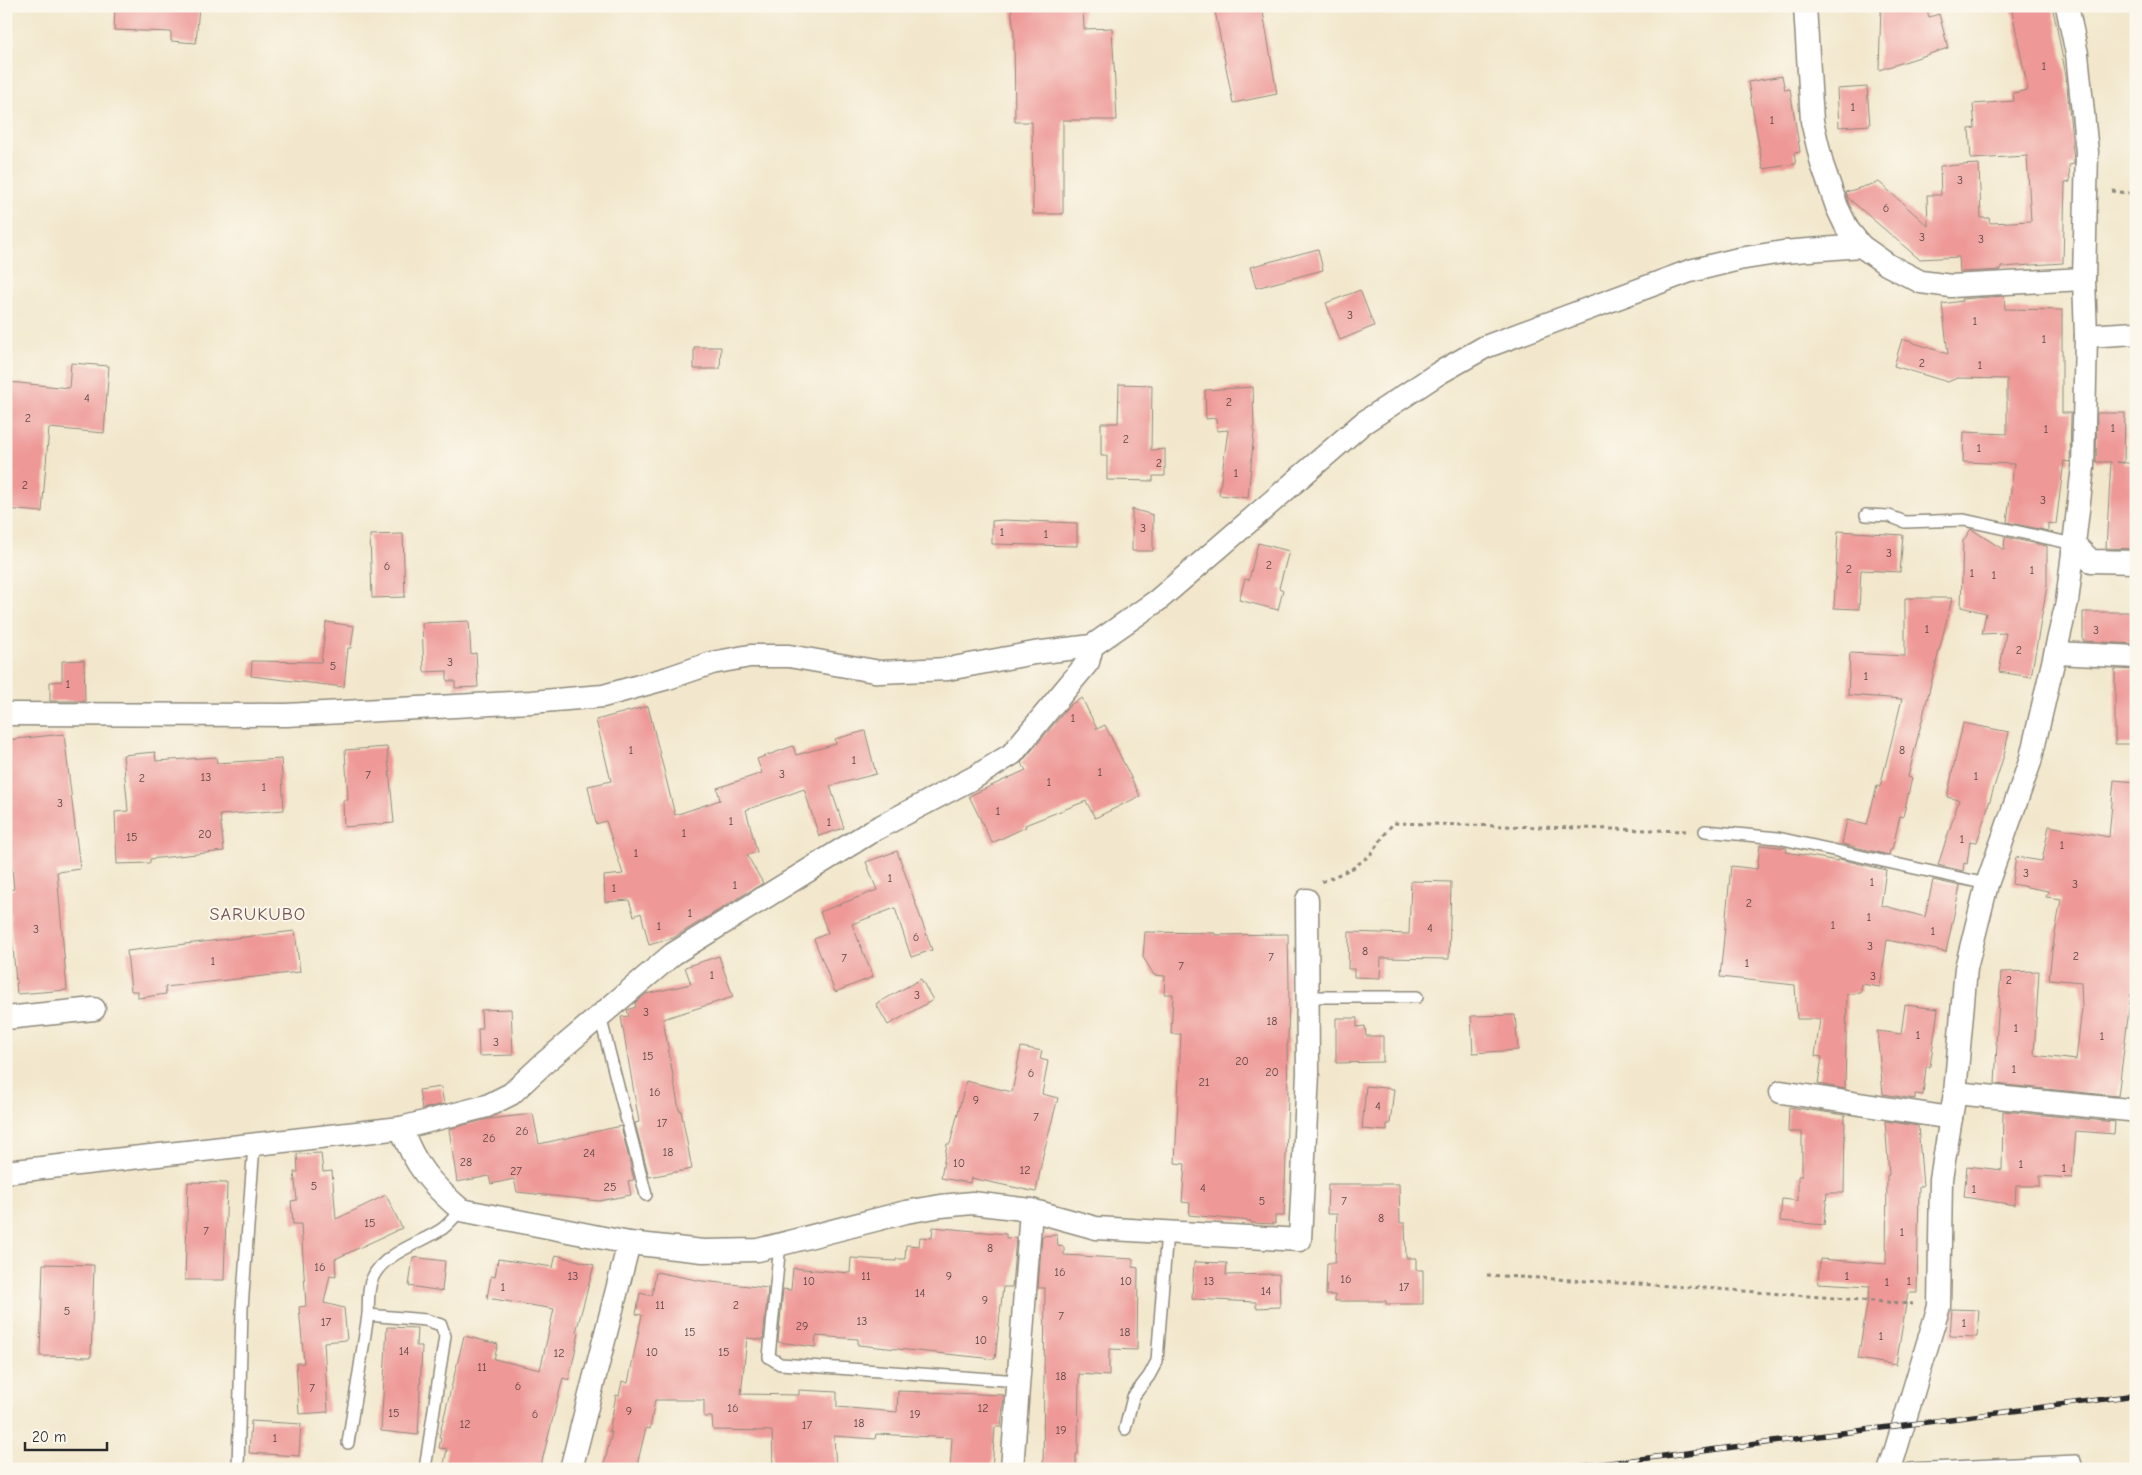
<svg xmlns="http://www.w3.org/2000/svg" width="2142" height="1475" viewBox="0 0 2142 1475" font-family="'Comic Neue',sans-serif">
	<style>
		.building { fill: #ee9997 }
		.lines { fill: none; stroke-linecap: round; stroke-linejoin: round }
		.service-casing { stroke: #8e897c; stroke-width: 14 }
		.minor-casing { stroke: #8e897c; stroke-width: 25 }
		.path { stroke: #8e897c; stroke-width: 3; stroke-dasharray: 4 4; stroke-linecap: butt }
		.service { stroke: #fff; stroke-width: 11 }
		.minor { stroke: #fff; stroke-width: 22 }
		.rail-casing { stroke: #2b2b2b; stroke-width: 5.5 }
		.rail { stroke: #fbf7ec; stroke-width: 4; stroke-dasharray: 11; stroke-linecap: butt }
		.labels { text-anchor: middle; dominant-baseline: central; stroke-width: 4; stroke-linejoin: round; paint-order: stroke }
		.number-label { font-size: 12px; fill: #5c4646 }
		.quarter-label { font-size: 18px; letter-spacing: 1px; fill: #6f5251; stroke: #fbf7ec }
	</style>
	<rect width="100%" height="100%" fill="#fbf7ec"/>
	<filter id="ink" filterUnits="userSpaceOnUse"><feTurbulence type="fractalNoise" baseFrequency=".02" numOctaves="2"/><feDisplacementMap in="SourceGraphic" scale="10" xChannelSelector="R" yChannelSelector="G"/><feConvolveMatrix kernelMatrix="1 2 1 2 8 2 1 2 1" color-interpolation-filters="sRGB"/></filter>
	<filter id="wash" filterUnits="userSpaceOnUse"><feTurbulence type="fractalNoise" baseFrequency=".0096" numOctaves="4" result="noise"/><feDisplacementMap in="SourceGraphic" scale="20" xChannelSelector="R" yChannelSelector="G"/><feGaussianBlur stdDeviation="1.12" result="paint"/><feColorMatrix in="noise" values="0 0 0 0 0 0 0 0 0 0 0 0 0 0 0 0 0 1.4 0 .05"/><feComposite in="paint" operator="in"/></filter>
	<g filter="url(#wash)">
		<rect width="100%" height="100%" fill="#f2e7cc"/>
		<g id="blocks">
			<!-- building -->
			<g class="building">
				<polygon points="115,6 199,6 196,43 171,41 171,32 114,30"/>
				<polygon points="1011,6 1083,6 1084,29 1112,28 1117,120 1063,120 1063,214 1033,214 1032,122 1015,122 1014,33"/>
				<polygon points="1214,6 1262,6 1277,94 1233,103"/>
				<polygon points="1881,6 1926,6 1929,17 1939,14 1948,48 1879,70"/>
				<polygon points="2011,6 2052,6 2056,23 2066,76 2074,162 2074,164 2069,165 2070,182 2065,183 2063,263 2001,267 2001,270 1960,272 1959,257 1919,259 1848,198 1846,192 1879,182 1928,226 1927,195 1941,195 1940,166 1979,164 1981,218 1989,218 1990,223 2031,221 2027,156 1971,159 1969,129 1975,128 1973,104 2014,101 2013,93 2028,90"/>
				<polygon points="1782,76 1785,90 1790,89 1800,152 1794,153 1796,164 1763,169 1748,82"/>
				<polygon points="1867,87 1870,125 1839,127 1837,89"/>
				<polygon points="1318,249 1323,270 1256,288 1250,267"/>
				<polygon points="1360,290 1374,326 1340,340 1326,303"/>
				<polygon points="2004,296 2005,309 2062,310 2062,413 2071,413 2070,462 2064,461 2056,524 2048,523 2048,531 2007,522 2014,464 1963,462 1964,432 2007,434 2007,379 1957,378 1948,382 1894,366 1902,339 1948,354 1942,304 1962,301 1961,299"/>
				<polygon points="694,347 721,347 720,369 694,369"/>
				<polygon points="71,363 109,366 104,433 49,428 42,512 6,509 6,405 9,382 69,388"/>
				<polygon points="1119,384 1152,385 1151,450 1165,449 1165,476 1153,476 1153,481 1107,480 1107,456 1101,456 1101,423 1118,423"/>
				<polygon points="1253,387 1254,432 1248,498 1219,495 1228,430 1217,431 1216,418 1206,419 1205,390"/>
				<polygon points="2097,413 2125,413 2124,463 2117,462 2136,464 2136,549 2106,548 2111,462 2096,462"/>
				<polygon points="1132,509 1153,515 1153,551 1132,551"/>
				<polygon points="1003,520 1077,523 1077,546 992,544 992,521"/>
				<polygon points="1971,529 2004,550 2005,537 2047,546 2047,586 2031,677 1999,672 2006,633 1982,634 1986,613 1961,607 1963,541"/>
				<polygon points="1838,531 1903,535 1900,572 1861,570 1859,609 1834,608"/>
				<polygon points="403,534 405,597 372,598 370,535"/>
				<polygon points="1258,543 1289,551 1279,588 1283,590 1278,610 1239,600 1245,579 1249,580"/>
				<polygon points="1905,598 1952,598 1908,777 1912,778 1903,817 1900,816 1892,850 1890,850 1889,855 1842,844 1847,820 1867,825 1877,786 1880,787 1902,699 1848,695 1850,653 1905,656"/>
				<polygon points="2083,612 2136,612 2136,644 2083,641"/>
				<polygon points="469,621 471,654 476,653 478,687 455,688 455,681 447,681 447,671 424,672 422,623"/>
				<polygon points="326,622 354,626 351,648 348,648 344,687 251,676 252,661 321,662"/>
				<polygon points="84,660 85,701 50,701 50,682 62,681 62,661"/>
				<polygon points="2115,669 2136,670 2136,744 2115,744"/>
				<polygon points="1082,698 1097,729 1105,725 1140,796 1095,818 1086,801 1025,825 1026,827 992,843 969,796 1026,770 1021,763 1071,704"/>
				<polygon points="648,706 675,815 720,800 717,788 762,773 757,759 793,746 796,755 836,744 835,739 865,731 876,774 830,786 844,828 819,836 804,789 746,810 757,852 747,855 763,883 673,938 649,945 641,913 634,916 629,900 605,902 604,876 623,874 606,821 596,824 588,786 611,781 596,720"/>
				<polygon points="1963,723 2009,732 2004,755 1977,842 1970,841 1967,864 1964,863 1963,871 1938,865 1959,800 1947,797"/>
				<polygon points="64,734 80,869 57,872 67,990 17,994 8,890 14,889 6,812 6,740"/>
				<polygon points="387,747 394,823 344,827 343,800 348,800 345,750"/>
				<polygon points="155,752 156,761 216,757 217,763 281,759 284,810 220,815 224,851 150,859 150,863 117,864 115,812 128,811 123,755"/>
				<polygon points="2114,780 2136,782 2136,995 2131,994 2118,1096 1995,1084 1997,1044 1996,1044 2001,972 2039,971 2034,1055 2076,1060 2082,1008 2081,982 2049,979 2052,951 2061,899 2046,897 2048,891 2012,884 2016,857 2042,861 2049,826 2109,837"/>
				<polygon points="1760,845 1787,848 1786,852 1838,861 1839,859 1886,870 1881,905 1925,917 1933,880 1960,886 1946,952 1887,940 1880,987 1862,984 1861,993 1847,994 1845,1089 1818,1084 1822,1057 1815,1056 1820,1019 1797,1019 1795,985 1720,977 1731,866 1757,869"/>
				<polygon points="897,851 932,950 911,957 895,908 852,924 873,977 835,992 814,939 828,933 820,912 877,890 866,862"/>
				<polygon points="1411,881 1451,882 1449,959 1381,958 1380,978 1354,977 1354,969 1348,969 1349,932 1409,934"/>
				<polygon points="295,931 300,972 165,987 166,994 138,998 138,991 131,991 127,951"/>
				<polygon points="1145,932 1215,933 1215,935 1288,934 1289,986 1288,1044 1287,1044 1288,1097 1284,1216 1275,1216 1275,1224 1251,1223 1251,1221 1189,1215 1190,1203 1182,1202 1185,1164 1175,1163 1181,1034 1171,1034 1173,994 1164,994 1165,976 1154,975 1143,957"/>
				<polygon points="719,956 733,997 663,1019 679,1110 681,1110 692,1169 649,1177 635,1123 639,1122 621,1017 629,1016 627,1010 636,1007 635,1003 646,994 691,984 685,967"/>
				<polygon points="921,979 933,1000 888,1025 876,1004"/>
				<polygon points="1905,1005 1938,1009 1930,1067 1926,1067 1923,1095 1915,1094 1915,1099 1883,1094 1877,1031 1901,1034"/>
				<polygon points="511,1009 513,1055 479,1056 478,1029 482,1029 481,1010"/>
				<polygon points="1515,1015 1518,1050 1473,1053 1471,1016"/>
				<polygon points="1336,1018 1357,1018 1357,1027 1365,1026 1366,1036 1383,1036 1383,1062 1336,1063"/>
				<polygon points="1021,1047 1042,1051 1040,1059 1048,1061 1042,1094 1058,1098 1043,1155 1036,1192 971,1178 970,1183 941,1178 947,1144 950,1144 966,1081 1012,1092"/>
				<polygon points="1366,1086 1394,1089 1390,1124 1387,1124 1387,1131 1362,1129"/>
				<polygon points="441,1087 444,1104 422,1109 419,1090"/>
				<polygon points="1789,1107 1845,1115 1844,1193 1827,1193 1824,1225 1780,1221 1782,1199 1798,1201 1798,1176 1802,1176 1802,1132 1788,1132"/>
				<polygon points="2003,1111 2115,1122 2114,1134 2076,1131 2072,1178 2040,1176 2040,1186 2016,1186 2015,1205 1964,1197 1967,1166 2002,1170"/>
				<polygon points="533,1114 539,1144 621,1126 634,1180 628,1181 631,1195 599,1201 517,1192 514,1179 491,1184 489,1176 457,1182 449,1129 488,1119"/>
				<polygon points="1885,1121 1918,1126 1923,1186 1919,1186 1917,1293 1908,1293 1896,1365 1858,1359 1870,1286 1818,1283 1820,1259 1886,1264 1887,1175 1889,1175"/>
				<polygon points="321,1153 323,1172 332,1171 336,1219 386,1195 402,1228 335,1259 336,1276 330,1275 324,1303 344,1308 347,1340 324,1342 328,1412 299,1414 296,1363 304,1363 299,1307 306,1306 301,1224 293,1224 291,1201 297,1200 294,1172 298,1172 297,1154"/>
				<polygon points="188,1182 227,1183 224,1280 185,1280"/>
				<polygon points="1328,1184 1399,1184 1400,1223 1405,1223 1406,1258 1416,1258 1416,1270 1423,1270 1423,1304 1386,1304 1386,1301 1335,1301 1335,1295 1326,1295 1327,1263 1335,1263 1337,1214 1327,1214"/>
				<polygon points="933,1227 1006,1234 1006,1238 1016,1237 1012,1287 1003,1287 995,1359 858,1345 858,1339 816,1336 815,1347 778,1342 783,1289 791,1290 793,1268 850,1273 851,1258 896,1261 896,1259 905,1259 906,1245 919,1246 920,1237 932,1238"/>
				<polygon points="1057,1235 1058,1246 1064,1247 1064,1255 1133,1259 1133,1267 1138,1268 1137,1350 1109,1349 1109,1376 1079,1374 1078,1454 1076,1454 1076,1469 1043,1469 1045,1288 1038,1288 1042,1236"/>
				<polygon points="556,1255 594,1265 576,1332 579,1333 569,1380 563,1378 540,1469 443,1469 447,1449 439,1448 441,1438 439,1437 464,1336 498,1344 494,1359 540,1370 554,1309 487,1298 491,1276 495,1277 498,1259 553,1267"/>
				<polygon points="413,1257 445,1261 442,1291 409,1286"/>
				<polygon points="1194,1262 1227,1263 1226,1275 1279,1274 1280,1307 1256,1308 1256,1302 1192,1299"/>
				<polygon points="43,1264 94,1265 91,1357 40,1356"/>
				<polygon points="656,1272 702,1281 768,1288 763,1340 747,1338 741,1394 799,1395 799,1390 837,1392 837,1407 897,1412 898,1391 1004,1395 1001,1427 995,1427 992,1469 950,1469 952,1438 876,1434 875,1439 834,1436 836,1469 773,1469 772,1431 713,1430 712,1417 704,1417 704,1400 655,1400 650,1429 646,1428 636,1469 603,1469 612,1432 609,1432 616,1395 619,1396 622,1381 628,1383 642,1315 636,1314 640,1293 652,1296"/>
				<polygon points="1952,1309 1979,1310 1977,1337 1950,1336"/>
				<polygon points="387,1327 417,1328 416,1346 422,1346 418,1435 381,1431"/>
				<polygon points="251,1421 301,1424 299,1456 249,1453"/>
			</g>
		</g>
	</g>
	<g filter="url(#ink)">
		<use href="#blocks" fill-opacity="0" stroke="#8e897c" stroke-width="1"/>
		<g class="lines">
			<defs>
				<g id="service">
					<polyline points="1866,515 1889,516 1905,522 1964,520 2074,544"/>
					<polyline points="1705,831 1778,838 1987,884"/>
					<polyline points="1307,997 1417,997"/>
					<polyline points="600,1016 646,1195"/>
					<polyline points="780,1244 769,1357 780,1364 1019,1381"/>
					<polyline points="1125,1429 1133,1397 1149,1376 1157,1361 1167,1231"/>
					<polyline points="348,1443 368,1315"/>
					<polyline points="238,1469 242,1308 254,1145"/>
					<path d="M425,1469L445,1336L441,1325L426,1320L368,1315C369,1303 367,1288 373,1277C384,1253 421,1243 442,1229C449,1224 455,1216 461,1210"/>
					<polyline points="1910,1469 2075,1461 2077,1469"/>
				</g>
				<g id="minor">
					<polyline points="1805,6 1812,121 1822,164 1837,207 1848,230 1861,246 1888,265 1921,282 1951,286 2084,279"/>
					<polyline points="2086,336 2136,333"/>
					<polyline points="2074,544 2091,561 2136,562"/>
					<polyline points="2056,653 2136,657"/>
					<polyline points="6,714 286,715 531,702 603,696 668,678 712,663 750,656 789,656 880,672 948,669 1034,653 1092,646"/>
					<polyline points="6,1018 94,1009"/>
					<polyline points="1781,1092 1951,1118"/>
					<polyline points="1955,1093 2129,1110"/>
					<path d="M401,1128C415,1166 431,1184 461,1210L629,1243L703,1251L758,1250L906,1212L941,1206L972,1203L1031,1210L1012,1469"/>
					<polyline points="6,1172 401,1128 487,1106 511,1094 543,1064 673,954 872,831 975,777 1012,754 1088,662 1092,646 1158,600 1363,423 1439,373 1485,347 1690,271 1739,259 1783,252 1861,246"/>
					<polyline points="1031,1210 1096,1228 1300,1240 1308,1073 1307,900"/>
					<polyline points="571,1469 629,1243"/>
					<polyline points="1890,1469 1939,1306 1941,1179 1955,1093 1966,968 1987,884 2030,762 2067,602 2074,544 2083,467 2086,336 2084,279 2087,152 2077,54 2067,6"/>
				</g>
			</defs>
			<!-- service casing -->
			<use href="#service" class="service-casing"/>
			<!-- minor casing -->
			<use href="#minor" class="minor-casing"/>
			<!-- path -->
			<g class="path">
				<polyline points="871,6 894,6"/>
				<polyline points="2112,191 2136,194"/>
				<polyline points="1322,882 1353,868 1370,855 1393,823 1687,831"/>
				<polyline points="1487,1275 1704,1288 1913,1304"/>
			</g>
			<!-- service -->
			<use href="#service" class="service"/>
			<!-- minor -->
			<use href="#minor" class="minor"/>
			<defs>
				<polyline id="rail" points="1563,1469 2136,1395"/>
			</defs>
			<!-- rail casing -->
			<use href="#rail" class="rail-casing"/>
			<!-- rail -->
			<use href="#rail" class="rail"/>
		</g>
	</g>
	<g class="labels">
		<!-- number labels -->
		<g class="number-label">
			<text x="2044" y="66">1</text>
			<text x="1853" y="107">1</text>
			<text x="1772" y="120">1</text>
			<text x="1960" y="180">3</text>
			<text x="1886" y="208">6</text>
			<text x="1922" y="237">3</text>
			<text x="1981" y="239">3</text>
			<text x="1350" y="315">3</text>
			<text x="1975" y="321">1</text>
			<text x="2044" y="339">1</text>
			<text x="1922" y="363">2</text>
			<text x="1980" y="365">1</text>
			<text x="87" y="398">4</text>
			<text x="1229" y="402">2</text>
			<text x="28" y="418">2</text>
			<text x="2113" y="428">1</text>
			<text x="2046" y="429">1</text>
			<text x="1126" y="439">2</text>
			<text x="1979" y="448">1</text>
			<text x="1159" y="463">2</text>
			<text x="1236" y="473">1</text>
			<text x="25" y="485">2</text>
			<text x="2043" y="500">3</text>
			<text x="1143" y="528">3</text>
			<text x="1002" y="532">1</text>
			<text x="1046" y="534">1</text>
			<text x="1889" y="553">3</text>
			<text x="1269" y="565">2</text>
			<text x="387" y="566">6</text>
			<text x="1849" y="569">2</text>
			<text x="2032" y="570">1</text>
			<text x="1972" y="573">1</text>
			<text x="1994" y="575">1</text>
			<text x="1927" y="629">1</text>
			<text x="2096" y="630">3</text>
			<text x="2019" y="650">2</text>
			<text x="450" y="662">3</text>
			<text x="333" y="666">5</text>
			<text x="1866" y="676">1</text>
			<text x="68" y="684">1</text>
			<text x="1073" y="718">1</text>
			<text x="631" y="750">1</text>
			<text x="1902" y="750">8</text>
			<text x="854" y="760">1</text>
			<text x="1100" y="772">1</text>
			<text x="782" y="774">3</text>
			<text x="368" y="775">7</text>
			<text x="1976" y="776">1</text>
			<text x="206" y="777">13</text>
			<text x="142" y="778">2</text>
			<text x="1049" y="782">1</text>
			<text x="264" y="787">1</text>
			<text x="60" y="803">3</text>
			<text x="998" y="811">1</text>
			<text x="731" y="821">1</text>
			<text x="829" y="822">1</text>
			<text x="684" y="833">1</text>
			<text x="205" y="834">20</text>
			<text x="132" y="837">15</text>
			<text x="1962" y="839">1</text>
			<text x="2062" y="845">1</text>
			<text x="636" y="853">1</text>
			<text x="2026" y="873">3</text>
			<text x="890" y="878">1</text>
			<text x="1872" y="882">1</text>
			<text x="2075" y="884">3</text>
			<text x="735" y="885">1</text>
			<text x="614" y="888">1</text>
			<text x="1749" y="903">2</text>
			<text x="690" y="913">1</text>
			<text x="1869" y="917">1</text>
			<text x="1833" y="925">1</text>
			<text x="659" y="926">1</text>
			<text x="1430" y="928">4</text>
			<text x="36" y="929">3</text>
			<text x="1933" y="931">1</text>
			<text x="916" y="937">6</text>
			<text x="1870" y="946">3</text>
			<text x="1365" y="951">8</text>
			<text x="2076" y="956">2</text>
			<text x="1271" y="957">7</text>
			<text x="844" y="958">7</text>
			<text x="213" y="961">1</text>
			<text x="1747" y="963">1</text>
			<text x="1181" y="966">7</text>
			<text x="712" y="975">1</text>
			<text x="1873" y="976">3</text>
			<text x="2009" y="980">2</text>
			<text x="917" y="995">3</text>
			<text x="646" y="1012">3</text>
			<text x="1272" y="1021">18</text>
			<text x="2016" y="1028">1</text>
			<text x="1918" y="1035">1</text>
			<text x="2102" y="1036">1</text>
			<text x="496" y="1042">3</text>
			<text x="648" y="1056">15</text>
			<text x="1242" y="1061">20</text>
			<text x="2014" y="1069">1</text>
			<text x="1272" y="1072">20</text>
			<text x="1031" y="1073">6</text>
			<text x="1204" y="1082">21</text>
			<text x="655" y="1092">16</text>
			<text x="976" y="1100">9</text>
			<text x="1378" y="1106">4</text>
			<text x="1036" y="1117">7</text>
			<text x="662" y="1123">17</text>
			<text x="522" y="1131">26</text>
			<text x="489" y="1138">26</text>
			<text x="668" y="1152">18</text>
			<text x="589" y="1153">24</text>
			<text x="466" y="1162">28</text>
			<text x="959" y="1163">10</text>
			<text x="2021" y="1164">1</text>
			<text x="2064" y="1168">1</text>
			<text x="1025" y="1170">12</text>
			<text x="516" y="1171">27</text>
			<text x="314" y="1186">5</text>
			<text x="610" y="1187">25</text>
			<text x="1203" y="1188">4</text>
			<text x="1974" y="1189">1</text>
			<text x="1262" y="1201">5</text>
			<text x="1344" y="1201">7</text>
			<text x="1381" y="1218">8</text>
			<text x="370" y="1223">15</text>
			<text x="206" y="1231">7</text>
			<text x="1902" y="1232">1</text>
			<text x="990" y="1248">8</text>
			<text x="320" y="1267">16</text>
			<text x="1060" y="1272">16</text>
			<text x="573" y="1276">13</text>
			<text x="866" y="1276">11</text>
			<text x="949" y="1276">9</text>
			<text x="1847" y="1276">1</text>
			<text x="1346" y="1279">16</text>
			<text x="809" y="1281">10</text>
			<text x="1126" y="1281">10</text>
			<text x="1209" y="1281">13</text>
			<text x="1909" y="1281">1</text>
			<text x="1887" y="1282">1</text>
			<text x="503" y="1287">1</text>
			<text x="1404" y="1287">17</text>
			<text x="1266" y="1291">14</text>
			<text x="920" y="1293">14</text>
			<text x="985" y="1300">9</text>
			<text x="660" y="1305">11</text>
			<text x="736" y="1305">2</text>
			<text x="67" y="1311">5</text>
			<text x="1061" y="1316">7</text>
			<text x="862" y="1321">13</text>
			<text x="326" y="1322">17</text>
			<text x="1964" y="1323">1</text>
			<text x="802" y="1326">29</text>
			<text x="690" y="1332">15</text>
			<text x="1125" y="1332">18</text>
			<text x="1881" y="1336">1</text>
			<text x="981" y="1340">10</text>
			<text x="404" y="1351">14</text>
			<text x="652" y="1352">10</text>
			<text x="724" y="1352">15</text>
			<text x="559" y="1353">12</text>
			<text x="482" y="1367">11</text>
			<text x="1061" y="1376">18</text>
			<text x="518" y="1386">6</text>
			<text x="312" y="1388">7</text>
			<text x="733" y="1408">16</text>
			<text x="983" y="1408">12</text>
			<text x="629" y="1411">9</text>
			<text x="394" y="1413">15</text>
			<text x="535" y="1414">6</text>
			<text x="915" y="1414">19</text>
			<text x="859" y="1423">18</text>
			<text x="465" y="1424">12</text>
			<text x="807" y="1425">17</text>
			<text x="1061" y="1430">19</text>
			<text x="275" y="1438">1</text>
		</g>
		<!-- quarter labels -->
		<g class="quarter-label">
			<text x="258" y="914">SARUKUBO</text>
		</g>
	</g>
	<!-- margin -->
	<rect width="2142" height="1475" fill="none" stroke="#fbf7ec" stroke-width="25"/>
	<!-- scale -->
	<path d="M25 1442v8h82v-8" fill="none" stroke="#2b2b2b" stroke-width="2.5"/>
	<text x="32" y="1442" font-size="15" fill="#2b2b2b" stroke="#fbf7ec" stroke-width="4" paint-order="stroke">20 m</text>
</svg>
